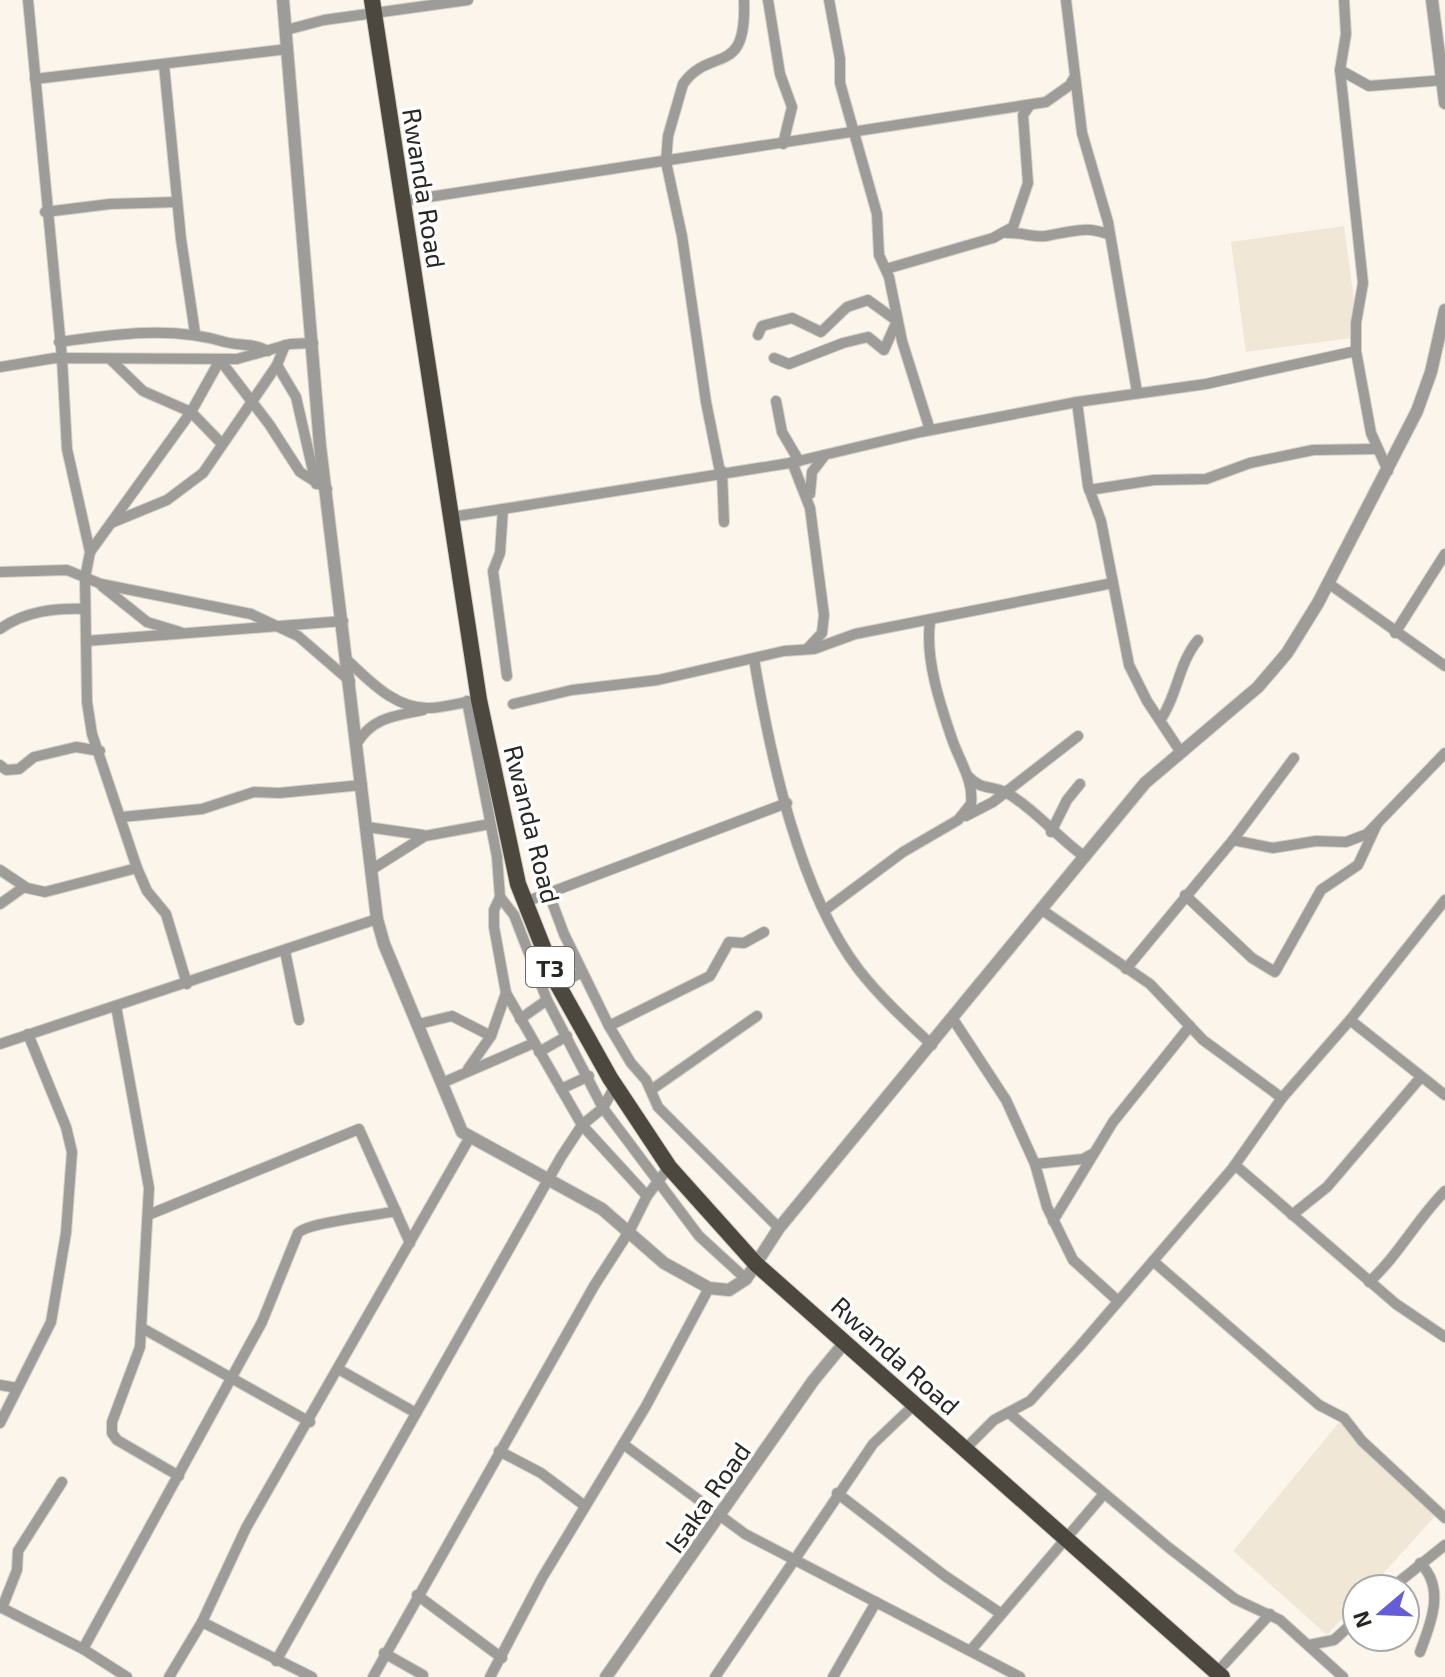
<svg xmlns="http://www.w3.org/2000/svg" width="1445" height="1677" viewBox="0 0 1445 1677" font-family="'Exo 2',sans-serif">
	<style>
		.built { fill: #f1e7d7 }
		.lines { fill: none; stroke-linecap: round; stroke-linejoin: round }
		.minor-casing { stroke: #d5d0c7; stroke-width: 12 }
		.tertiary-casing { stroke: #d5d0c7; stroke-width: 14 }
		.trunk-casing { stroke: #d5d0c7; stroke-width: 18 }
		.minor { stroke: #9e9c98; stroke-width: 10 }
		.tertiary { stroke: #9e9c98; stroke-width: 12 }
		.trunk { stroke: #4c4840; stroke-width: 16 }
		.labels { text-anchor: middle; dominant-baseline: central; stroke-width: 7; stroke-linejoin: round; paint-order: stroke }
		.shield { fill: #fff; stroke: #696865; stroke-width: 2 }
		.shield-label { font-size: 24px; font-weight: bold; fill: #292723 }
		.street-label { font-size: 26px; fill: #292723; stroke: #fff }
	</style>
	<rect width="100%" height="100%" fill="#fbf5eb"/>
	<!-- built -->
	<g class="built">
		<polygon points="1344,226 1359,337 1246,352 1231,242"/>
		<polygon points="1341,1420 1438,1513 1369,1589 1357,1589 1357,1603 1327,1635 1233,1551"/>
	</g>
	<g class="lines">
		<defs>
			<g id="minor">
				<polyline points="28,0 62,358 67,449 90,552 85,578 87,702 92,734 137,868 147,891 166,914 187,984"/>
				<polyline points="768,0 780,74 792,107 783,144"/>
				<polyline points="829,0 840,59 840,83 877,214 879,255 889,277 902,341 930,430"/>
				<polyline points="1066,0 1082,133 1108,222 1137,392"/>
				<polyline points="1344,0 1346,34 1340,70 1363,283 1356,323 1356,351 1371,433 1388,471"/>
				<polyline points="286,30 324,20 468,0"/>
				<polyline points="164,65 181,239 195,333"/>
				<polyline points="1340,70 1369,86 1445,80"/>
				<polyline points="35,79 288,49"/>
				<polyline points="403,201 1046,102 1070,85 1075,76"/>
				<polyline points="45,212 110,204 177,202"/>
				<path d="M1007,233C1019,232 1037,238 1046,236C1070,232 1086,225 1110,235"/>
				<polyline points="886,269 993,238 1013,227 1028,183 1023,115 1030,105"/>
				<polyline points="758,335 762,326 792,318 821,332 847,307 868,300 897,321 884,350 868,337 843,343 789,364 774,358"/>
				<path d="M59,342C115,334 172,326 225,342C240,346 253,343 268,351"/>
				<polyline points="110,359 143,391 191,412 222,444"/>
				<polyline points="277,365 296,397 316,484"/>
				<polyline points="0,367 55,358 237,359 290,344 313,343"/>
				<polyline points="776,401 782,432 799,461"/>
				<polyline points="1077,402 1088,486 1101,521 1129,665 1147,701 1180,751"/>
				<polyline points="792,462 810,508 824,615 822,633 808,648"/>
				<polyline points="722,471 724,522"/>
				<path d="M720,472L706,402L682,236L666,162L668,136L683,84C711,45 747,79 744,0"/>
				<polyline points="1089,490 1154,480 1206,479 1250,463 1313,450 1376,449"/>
				<polyline points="810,494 812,472 825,455"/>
				<polyline points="451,517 503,509"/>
				<polyline points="111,523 167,500 203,473 277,365 285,345"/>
				<polyline points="90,552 191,412 220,360 269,424 300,472 327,489"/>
				<polyline points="0,572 67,570 101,584 251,614 298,636 350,681"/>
				<polyline points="1328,583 1445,666"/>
				<polyline points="102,586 147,622 180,632"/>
				<path d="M0,629C25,611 55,608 85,609"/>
				<polyline points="1395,633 1445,554"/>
				<polyline points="86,641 343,621"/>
				<path d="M754,659C770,755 799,892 859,970C881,998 906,1021 932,1045"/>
				<path d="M347,660C370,681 395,709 429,708C443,708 459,703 473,701"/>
				<polyline points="507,676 493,571 500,553 503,509 790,463 921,432 1077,402 1206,384 1356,351"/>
				<polyline points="467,701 497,857 500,897 494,910 494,927 506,993 582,1125 647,1196"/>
				<polyline points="513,704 572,690 658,680 784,651 814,649 855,634 1113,583"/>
				<path d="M1161,719C1178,694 1178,664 1198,640"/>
				<path d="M357,743C373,717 395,716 423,710"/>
				<polyline points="0,765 6,770 19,769 34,757 76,747 100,751"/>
				<path d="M968,776C981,791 993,785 1007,793C1036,810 1058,838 1085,857"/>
				<polyline points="966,816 993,802 1078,736"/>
				<polyline points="122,817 202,809 254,792 279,793 362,785"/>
				<polyline points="367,827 423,835"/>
				<polyline points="1051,832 1067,800 1080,784"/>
				<polyline points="1233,840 1273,848 1316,841 1346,842 1367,834 1445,753"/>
				<polyline points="0,870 27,888 45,892 137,868"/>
				<polyline points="371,870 425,836 490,824"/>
				<polyline points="549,894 564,934 609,1026 631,1063 646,1080 658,1107 779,1228"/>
				<polyline points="1185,895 1252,958 1275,972 1321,890 1358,865 1377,824"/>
				<polyline points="500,897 514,915 547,1000 603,1108 699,1236 746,1279"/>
				<polyline points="525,902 787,803"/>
				<polyline points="0,904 24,887"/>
				<path d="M825,910L903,852L958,820L971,804C974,781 959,760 952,739C940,704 925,659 930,622"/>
				<polyline points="1042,910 1150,984 1203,1040 1282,1098"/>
				<polyline points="285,951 299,1020"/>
				<polyline points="1126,969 1233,840 1294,758"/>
				<polyline points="558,985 582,972"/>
				<polyline points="116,1006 149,1188 140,1347 112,1422 112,1433 117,1440 179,1476"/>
				<polyline points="520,1019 547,1000"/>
				<polyline points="953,1019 1006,1100 1035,1164 1047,1207 1073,1260 1118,1301"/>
				<polyline points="1350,1020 1445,1095"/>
				<polyline points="419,1024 452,1016 491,1036 506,993"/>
				<polyline points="609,1026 710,976 729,942 744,943 764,932"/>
				<polyline points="0,1044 377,919"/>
				<polyline points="539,1052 567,1036"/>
				<polyline points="468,1069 491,1036"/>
				<polyline points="442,1083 534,1043"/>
				<polyline points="561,1089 589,1076"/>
				<polyline points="651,1090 757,1016"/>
				<polyline points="1035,1164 1083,1159 1092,1154"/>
				<polyline points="1235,1165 1396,1304 1445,1337"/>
				<polyline points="148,1215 359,1129 410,1243"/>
				<polyline points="1292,1215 1327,1187 1421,1077"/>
				<polyline points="1053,1221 1113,1122 1190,1026"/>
				<polyline points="1153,1261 1319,1405 1344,1418 1362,1441 1445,1518"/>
				<path d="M1369,1282C1398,1256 1417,1219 1445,1191"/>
				<polyline points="142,1328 310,1422"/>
				<polyline points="340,1370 416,1413"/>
				<polyline points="0,1385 17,1388"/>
				<polyline points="1009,1413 1168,1547 1235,1599 1280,1620 1343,1677"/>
				<polyline points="0,1423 51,1322 66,1233 72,1152 66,1127 28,1034"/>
				<polyline points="623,1444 745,1534 1020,1677"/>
				<polyline points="965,1449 994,1420 1030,1401 1080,1346 1232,1169 1282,1098 1350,1020 1445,900"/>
				<polyline points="499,1451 541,1473 585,1506"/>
				<polyline points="837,1493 945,1576 1000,1613"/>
				<path d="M1420,1563C1445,1587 1432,1621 1420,1652"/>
				<polyline points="1390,1589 1445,1545"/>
				<polyline points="417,1595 502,1658"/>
				<polyline points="0,1607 83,1649 127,1677"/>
				<polyline points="2,1608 17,1570 18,1551 62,1482"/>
				<polyline points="202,1622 312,1677"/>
				<polyline points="1309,1645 1334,1640 1357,1619"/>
				<path d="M83,1649L262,1322L298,1233C308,1222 376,1216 396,1211"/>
				<polyline points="971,1650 1103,1495"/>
				<polyline points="384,1653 423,1675"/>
				<polyline points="276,1661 561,1157 582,1125 603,1108 615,1086"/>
				<polyline points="1217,1672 1270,1614"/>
				<polyline points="169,1677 202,1622 246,1528 470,1137"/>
				<polyline points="373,1677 594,1286 630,1230 647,1196 669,1167"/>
				<polyline points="490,1677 542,1578 646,1406 709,1288"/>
				<polyline points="715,1677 873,1444 915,1404"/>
				<polyline points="833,1677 876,1602"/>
			</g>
			<g id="tertiary">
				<polyline points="283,0 320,446 377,919 384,944 462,1132 602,1209 664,1263 709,1288 729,1290 746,1279 779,1228 1145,783 1258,687 1287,653 1318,603 1417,411 1431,372 1445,310"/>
				<polyline points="1432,0 1445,103"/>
				<polyline points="606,1677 813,1381 845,1342"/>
			</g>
			<polyline id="trunk" points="372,0 479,700 518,884 558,985 610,1078 669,1167 756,1264 1222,1677"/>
		</defs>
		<!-- minor casing -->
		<use href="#minor" class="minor-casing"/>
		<!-- tertiary casing -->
		<use href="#tertiary" class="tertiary-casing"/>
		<!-- trunk casing -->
		<use href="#trunk" class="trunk-casing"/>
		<!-- minor -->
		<use href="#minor" class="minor"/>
		<!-- tertiary -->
		<use href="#tertiary" class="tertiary"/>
		<!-- trunk -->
		<use href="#trunk" class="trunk"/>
	</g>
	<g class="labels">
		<!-- shield labels -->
		<rect class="shield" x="526" y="947" width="48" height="40" rx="6"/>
		<g class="shield-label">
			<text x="550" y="967">T3</text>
		</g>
		<!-- street labels -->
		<g class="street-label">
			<text transform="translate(425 188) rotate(81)">Rwanda Road</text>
			<text transform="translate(533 824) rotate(76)">Rwanda Road</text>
			<text transform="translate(896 1355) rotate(42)">Rwanda Road</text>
			<text transform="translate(707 1497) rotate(-55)">Isaka Road</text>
		</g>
	</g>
	<!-- north arrow -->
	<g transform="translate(1381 1613) rotate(251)"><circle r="38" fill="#ffffff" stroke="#a9a9a7" stroke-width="2"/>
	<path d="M0-6L14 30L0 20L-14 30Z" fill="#655dd6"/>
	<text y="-12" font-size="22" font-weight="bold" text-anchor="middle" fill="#292723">N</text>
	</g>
</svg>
